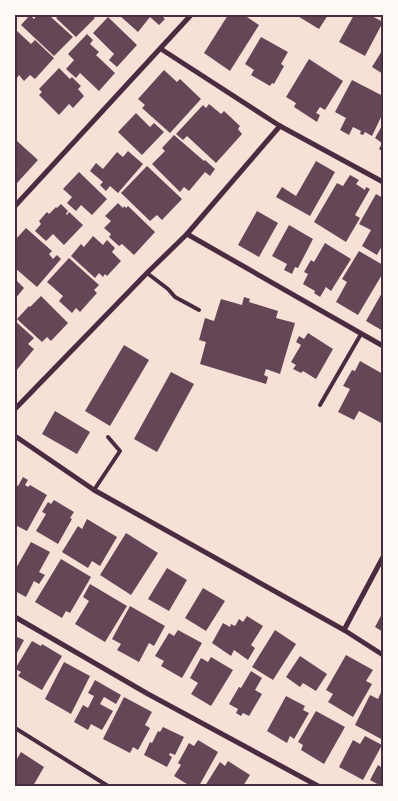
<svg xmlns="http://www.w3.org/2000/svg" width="398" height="801" viewBox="0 0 398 801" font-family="Cabin,sans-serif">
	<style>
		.building { fill: #644757 }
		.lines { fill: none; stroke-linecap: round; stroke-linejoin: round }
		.service { stroke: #4a2c40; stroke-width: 4 }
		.minor { stroke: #4a2c40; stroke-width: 5 }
		.neatline { fill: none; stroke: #4a2c40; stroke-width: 2 }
	</style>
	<rect width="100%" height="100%" fill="#f7e1d7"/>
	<!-- building -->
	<g class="building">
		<polygon points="30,15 34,19 37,15 53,15 51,17 73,37 54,56 21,25"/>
		<polygon points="58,15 92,15 95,18 76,37 56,18 59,16"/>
		<polygon points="119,15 161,15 165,19 159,25 150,17 138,32"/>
		<polygon points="228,15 244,15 259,25 230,71 204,53"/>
		<polygon points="296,15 328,15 319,29"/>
		<polygon points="354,15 370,15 383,22 365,56 339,42"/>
		<polygon points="108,17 137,45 117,67 109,60 114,54 93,33"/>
		<polygon points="17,31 31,44 35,40 54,58 35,79 30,75 24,81 19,75 17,78 15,76 15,33"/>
		<polygon points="87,34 93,40 90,44 99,52 96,55 115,73 99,91 80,73 76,78 66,69 74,60 68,54"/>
		<polygon points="261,37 288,52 281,64 284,66 274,84 272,83 270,86 251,75 254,70 245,64"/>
		<polygon points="383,49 383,74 372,67"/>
		<polygon points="309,59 343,81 325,110 320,107 316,113 320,115 317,122 294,107 296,103 286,97"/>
		<polygon points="59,68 70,79 72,77 81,86 78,89 84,96 73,108 69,104 59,115 39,95 42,92 39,89"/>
		<polygon points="164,70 177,82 180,79 201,99 170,133 142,108 145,105 138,99"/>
		<polygon points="352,80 383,96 383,113 372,136 365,132 363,135 360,134 361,131 353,127 349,135 340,130 346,118 335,112"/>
		<polygon points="209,104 221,114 224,111 240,126 238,129 242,134 216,163 187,136 183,140 176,134 203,105 206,108"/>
		<polygon points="136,113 150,127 154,123 164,132 142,155 118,132"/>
		<polygon points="383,124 383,152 379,149 382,143 375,138"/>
		<polygon points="174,135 204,161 205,160 215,169 210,176 205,172 189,191 184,187 180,192 152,164 165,151 162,148"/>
		<polygon points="17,141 38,160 17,183 15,181 15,143"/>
		<polygon points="128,151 143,164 118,193 110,186 106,191 100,185 103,182 90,171 96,163 103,169 117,152 123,157"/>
		<polygon points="316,161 335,172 310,216 276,197 282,187 296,196"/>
		<polygon points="147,166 182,199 162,220 157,215 150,221 121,193"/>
		<polygon points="79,172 107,199 92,215 81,205 76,211 67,203 72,197 63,189"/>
		<polygon points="350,175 359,180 356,184 365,190 366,187 370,189 355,215 360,218 346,242 314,222 337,183 343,186"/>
		<polygon points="376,194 383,198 383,244 377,255 362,246 371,230 359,224"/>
		<polygon points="118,203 123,208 124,206 126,208 128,206 155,232 134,255 122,244 119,246 109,237 111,234 104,228 111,221 105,216"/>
		<polygon points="61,204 68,211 66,214 67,215 69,212 83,225 64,245 53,234 46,241 35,231 41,224 39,221 47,212 49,214 56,207 57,208"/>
		<polygon points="257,211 278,223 259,257 238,245"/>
		<polygon points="289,225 313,239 298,268 295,267 292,274 284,270 287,264 272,256"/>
		<polygon points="26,228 52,251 49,254 53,259 57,255 61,259 37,287 15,268 15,240"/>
		<polygon points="93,236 103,245 107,240 115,248 112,252 121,261 107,276 105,274 103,277 99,273 95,278 71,256 81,244 84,247"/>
		<polygon points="325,243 351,259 331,291 326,287 320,297 314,293 315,291 303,284 308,274 304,272 311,260 314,262"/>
		<polygon points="359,251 383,265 383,273 358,315 336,302 347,282 342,279"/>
		<polygon points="69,258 99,285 94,290 97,293 80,312 76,308 72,313 59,301 63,296 47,282"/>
		<polygon points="15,279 24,288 15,299"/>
		<polygon points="383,291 383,331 366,321"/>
		<polygon points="41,296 68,323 51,341 47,337 42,342 17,319 29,306 30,307"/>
		<polygon points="244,297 250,299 249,302 278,311 276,318 295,323 280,374 266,369 264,375 268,377 266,384 200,364 206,342 199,340 205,318 214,321 221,299 242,305"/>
		<polygon points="15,321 34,338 28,344 34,349 16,371 15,370"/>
		<polygon points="308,333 333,349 316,379 303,371 301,373 293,369 296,365 291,362 301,345 296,342 299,336 304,339"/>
		<polygon points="124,345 149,360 110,426 85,411"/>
		<polygon points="360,361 383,374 383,424 359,411 354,420 338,412 350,389 343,386 352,370 355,371"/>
		<polygon points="171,372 194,384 157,452 134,439"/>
		<polygon points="55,411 90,432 77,454 42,434"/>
		<polygon points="23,477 28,480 25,485 28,487 30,485 47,495 27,531 15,525 15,484 18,486"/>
		<polygon points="54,500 74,512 70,518 72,519 58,544 36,531 46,514 42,512 48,502 51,504"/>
		<polygon points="87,519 117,537 100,566 92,561 88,568 62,552 78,526 82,529"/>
		<polygon points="126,533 158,553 131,595 100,575"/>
		<polygon points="31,542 50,552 39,572 45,575 39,584 34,581 26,597 15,591 15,570"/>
		<polygon points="61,559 91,577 70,613 66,611 62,618 35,602"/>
		<polygon points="167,568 187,580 169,611 148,599"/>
		<polygon points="90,584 127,606 105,642 75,624 89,601 83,597"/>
		<polygon points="203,588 225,601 206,631 185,618"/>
		<polygon points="130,606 165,626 154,646 149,643 139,662 117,650 121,644 112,639"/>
		<polygon points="383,612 383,632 375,627"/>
		<polygon points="247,616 263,626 251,645 255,648 248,660 234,650 231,656 212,643 223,623 230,627 231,624 235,626 239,619 243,622"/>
		<polygon points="178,630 202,643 182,678 161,666 164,661 155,656 169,633 174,636"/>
		<polygon points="275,630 296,644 273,680 252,667"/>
		<polygon points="15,636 24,640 15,657"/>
		<polygon points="32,641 41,646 42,644 62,656 42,690 18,676 21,672 15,669"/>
		<polygon points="346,655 373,670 366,681 372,684 353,717 328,702 333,694 326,690"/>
		<polygon points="300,656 327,674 316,691 303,683 300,687 286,677"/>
		<polygon points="211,657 233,670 211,706 191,694 198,683 190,678 201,658 208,662"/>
		<polygon points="64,662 90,676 71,714 45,699"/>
		<polygon points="251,671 262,678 255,690 262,694 249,716 243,713 241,716 236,713 238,709 229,704 239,687 241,688"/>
		<polygon points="95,680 121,695 116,704 104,697 100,704 113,711 102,730 91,724 88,730 74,722 83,705 88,708 94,696 88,693"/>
		<polygon points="383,688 383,740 355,725 370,695 378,699"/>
		<polygon points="286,696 305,706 303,710 309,713 294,739 290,736 287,743 267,731"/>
		<polygon points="124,697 152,712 145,725 150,728 138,750 133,747 130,753 103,739"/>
		<polygon points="316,711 345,727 324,764 301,750 303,745 298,742"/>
		<polygon points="163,727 184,737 175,755 170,753 169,755 172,757 167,767 144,755 150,742 152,743 158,731 160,732"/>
		<polygon points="365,736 382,745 363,780 339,767 353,740 360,744"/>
		<polygon points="198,740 218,752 199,786 190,786 174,776 181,765 178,763 189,743 194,746"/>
		<polygon points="21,752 44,767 33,786 15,786 15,762"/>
		<polygon points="228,761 250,775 243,786 205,786 220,762 225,766"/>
		<polygon points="383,763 383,786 381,786 370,780 378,765 381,767"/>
	</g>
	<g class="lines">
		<!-- service -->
		<g class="service">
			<polyline points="147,273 168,289 175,297 199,310"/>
			<polyline points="320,405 361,334"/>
			<polyline points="94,490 120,451 108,437"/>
			<polyline points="15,728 108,786"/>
		</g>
		<!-- minor -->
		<g class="minor">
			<polyline points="161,49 280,126 383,182"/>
			<polyline points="15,206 191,15"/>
			<polyline points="187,234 383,346"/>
			<polyline points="15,409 147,273 187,234 280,126"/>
			<polyline points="15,436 94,490 344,630 383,655"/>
			<polyline points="15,617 148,694 318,786"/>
			<polyline points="344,630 383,557"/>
		</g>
	</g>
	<!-- border -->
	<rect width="398" height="801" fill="none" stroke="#fffaf5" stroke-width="32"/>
	<rect x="16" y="16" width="366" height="769" class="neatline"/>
</svg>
